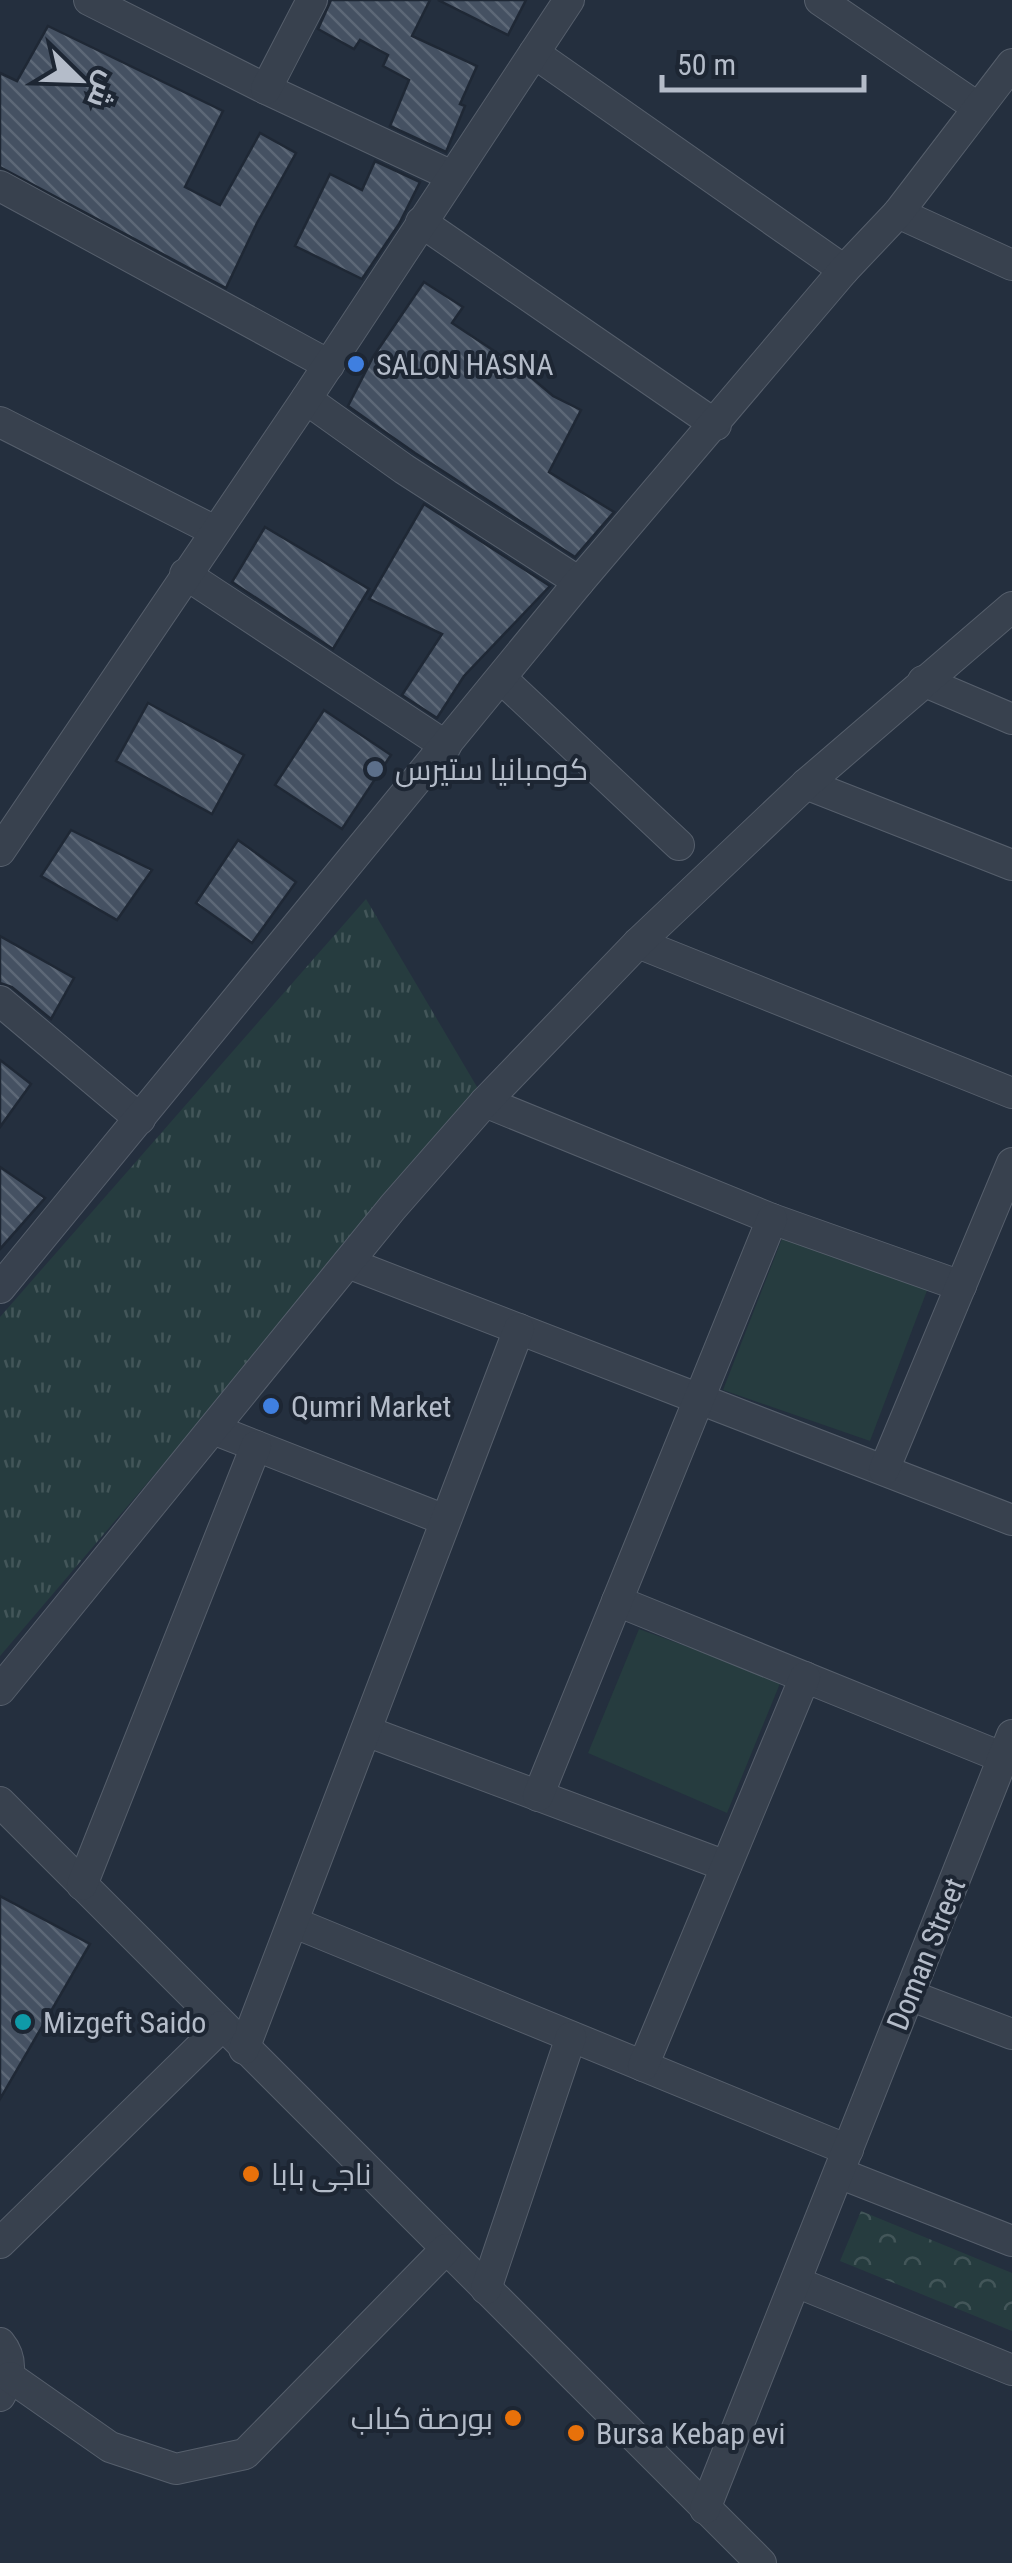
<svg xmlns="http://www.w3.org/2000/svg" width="1012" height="2563" viewBox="0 0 1012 2563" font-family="'Roboto Condensed',Cairo,sans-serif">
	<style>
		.grass { fill: url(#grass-tufts) }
		.park { fill: url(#park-crowns) }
		.garden { fill: #263c3f }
		.building { fill: url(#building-back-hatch); stroke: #1f2835; stroke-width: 2.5 }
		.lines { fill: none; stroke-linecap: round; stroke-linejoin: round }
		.minor-casing { stroke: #565f6c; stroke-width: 32 }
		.minor { stroke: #38414e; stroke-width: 30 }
		.shop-dot { fill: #3f7fe0; stroke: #1d2633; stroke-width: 4 }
		.service-dot { fill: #5c6f8a; stroke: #1d2633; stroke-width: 4 }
		.culture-dot { fill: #0f9aa8; stroke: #1d2633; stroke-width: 4 }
		.food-dot { fill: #e8710a; stroke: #1d2633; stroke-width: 4 }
		.labels { text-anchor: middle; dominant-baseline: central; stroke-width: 8; stroke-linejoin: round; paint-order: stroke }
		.poi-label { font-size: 30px; fill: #b4bcc9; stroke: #1d2633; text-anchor: start }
		.street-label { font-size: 30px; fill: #b4bcc9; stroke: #1d2633 }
	</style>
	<defs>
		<pattern id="grass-tufts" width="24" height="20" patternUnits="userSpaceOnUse" patternTransform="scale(2.5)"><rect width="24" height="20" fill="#263c3f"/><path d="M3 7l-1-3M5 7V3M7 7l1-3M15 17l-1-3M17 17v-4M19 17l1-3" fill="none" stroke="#435659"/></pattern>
		<pattern id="park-crowns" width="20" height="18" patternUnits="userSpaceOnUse" patternTransform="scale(2.5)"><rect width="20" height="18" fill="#263c3f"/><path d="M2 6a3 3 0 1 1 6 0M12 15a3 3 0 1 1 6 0" fill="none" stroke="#435659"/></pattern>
		<pattern id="building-back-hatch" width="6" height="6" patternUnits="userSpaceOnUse" patternTransform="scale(2.5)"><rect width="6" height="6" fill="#455162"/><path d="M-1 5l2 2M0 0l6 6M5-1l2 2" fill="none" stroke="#5d6877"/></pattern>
	</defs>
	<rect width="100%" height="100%" fill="#242f3e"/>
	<!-- grass -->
	<polygon class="grass" points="366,899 480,1092 0,1656 0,1317"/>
	<!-- park -->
	<polygon class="park" points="861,2211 1012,2273 1012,2331 840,2261"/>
	<!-- garden -->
	<g class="garden">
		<polygon points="783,1236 928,1288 870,1441 723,1390"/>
		<polygon points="639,1629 781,1681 727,1813 588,1753"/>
	</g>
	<!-- building -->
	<g class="building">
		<polygon points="331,0 430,0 412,36 477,66 460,104 465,106 446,152 390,126 409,80 383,66 388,55 360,40 354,49 318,29"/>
		<polygon points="438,0 526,0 508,35"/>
		<polygon points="48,26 223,111 185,187 220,205 260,133 296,153 257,223 226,288 0,167 0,73 17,81"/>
		<polygon points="375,161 420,182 399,224 362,279 295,246 330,174 362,190"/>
		<polygon points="424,282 463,307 452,323 520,368 553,396 581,410 549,472 614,512 575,557 415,453 348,406 373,357"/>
		<polygon points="424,504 550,586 464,676 437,718 402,695 442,634 369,599"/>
		<polygon points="265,527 369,589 333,649 232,582"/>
		<polygon points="148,703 244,755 212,814 116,761"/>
		<polygon points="324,710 391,755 342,829 275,785"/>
		<polygon points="71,830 152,870 117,920 41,876"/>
		<polygon points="238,840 296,882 252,943 196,903"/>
		<polygon points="0,936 74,978 51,1019 12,987 0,983"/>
		<polygon points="0,1060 31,1084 0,1127"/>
		<polygon points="0,1167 45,1198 0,1249"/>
		<polygon points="0,1896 90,1944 0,2099"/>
	</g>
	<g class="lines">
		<defs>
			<g id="minor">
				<polyline points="89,0 266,89 452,176"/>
				<polyline points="820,0 977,107"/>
				<polyline points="534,53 844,270"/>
				<polyline points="266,89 312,0"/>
				<polyline points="0,186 329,365"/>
				<polyline points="898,213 1012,265"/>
				<polyline points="421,222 716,425"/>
				<polyline points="306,399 404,469 579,582"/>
				<polyline points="0,422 215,531"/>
				<polyline points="185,574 446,746"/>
				<polyline points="502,679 679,845"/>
				<polyline points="923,681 1012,719"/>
				<polyline points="806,784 1012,865"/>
				<polyline points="0,851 306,399 569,0"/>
				<polyline points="638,943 1012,1093"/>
				<polyline points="0,1001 140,1119"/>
				<polyline points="485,1102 772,1219 961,1286"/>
				<polyline points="348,1263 1012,1520"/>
				<polyline points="0,1288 579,582 844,270 898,213 1012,64"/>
				<polyline points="213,1429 445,1520"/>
				<polyline points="884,1470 1012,1163"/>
				<polyline points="617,1601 1004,1758"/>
				<polyline points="0,1690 393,1207 485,1102 638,943 806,784 1012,607"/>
				<polyline points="366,1731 726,1866"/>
				<polyline points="538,1796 772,1219"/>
				<polyline points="0,1802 761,2563"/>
				<polyline points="82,1885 256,1446"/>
				<polyline points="295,1923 848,2150"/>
				<polyline points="909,1995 1012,2034"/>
				<polyline points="244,2049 519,1329"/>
				<polyline points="643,2066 805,1677"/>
				<polyline points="839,2173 1012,2241"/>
				<polyline points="0,2243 222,2026"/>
				<polyline points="796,2282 1012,2370"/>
				<polyline points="486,2289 571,2037"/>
				<path d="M0,2343C14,2360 10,2379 0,2396"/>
				<polyline points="10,2377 110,2447 176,2469 245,2454 446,2249"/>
				<polyline points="705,2509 1012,1735"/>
			</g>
		</defs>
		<!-- minor casing -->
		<use href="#minor" class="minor-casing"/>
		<!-- minor -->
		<use href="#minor" class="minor"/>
	</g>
	<!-- markers -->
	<g class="shop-dot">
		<circle cx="356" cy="364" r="10"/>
		<circle cx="271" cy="1406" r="10"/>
	</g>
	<circle class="service-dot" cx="375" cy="769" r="10"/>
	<circle class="culture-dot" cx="23" cy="2022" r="10"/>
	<g class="food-dot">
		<circle cx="251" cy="2174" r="10"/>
		<circle cx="513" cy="2418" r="10"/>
		<circle cx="576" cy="2433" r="10"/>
	</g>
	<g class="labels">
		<!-- poi labels -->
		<g class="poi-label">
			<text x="376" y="364">SALON HASNA</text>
			<text x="395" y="769">كومبانيا ستيرس</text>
			<text x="291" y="1406">Qumri Market</text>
			<text x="43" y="2022">Mizgeft Saido</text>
			<text x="271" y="2174">ناجى بابا</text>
			<text x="493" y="2418" text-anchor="end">بورصة كباب</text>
			<text x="596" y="2433">Bursa Kebap evi</text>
		</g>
		<!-- street labels -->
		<g class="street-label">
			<text transform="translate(926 1954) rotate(-68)">Doman Street</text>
		</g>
	</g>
	<!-- north arrow -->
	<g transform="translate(80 80) rotate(113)" stroke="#1d2633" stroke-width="8" paint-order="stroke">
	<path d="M0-8L18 38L0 25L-18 38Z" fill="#b4bcc9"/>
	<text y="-15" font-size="28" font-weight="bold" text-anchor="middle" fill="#b4bcc9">ش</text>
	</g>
	<!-- scale -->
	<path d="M662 75v15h202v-15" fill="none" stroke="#b4bcc9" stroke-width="5"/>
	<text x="677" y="75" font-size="30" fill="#b4bcc9" stroke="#1d2633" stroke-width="8" paint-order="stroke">50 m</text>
</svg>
